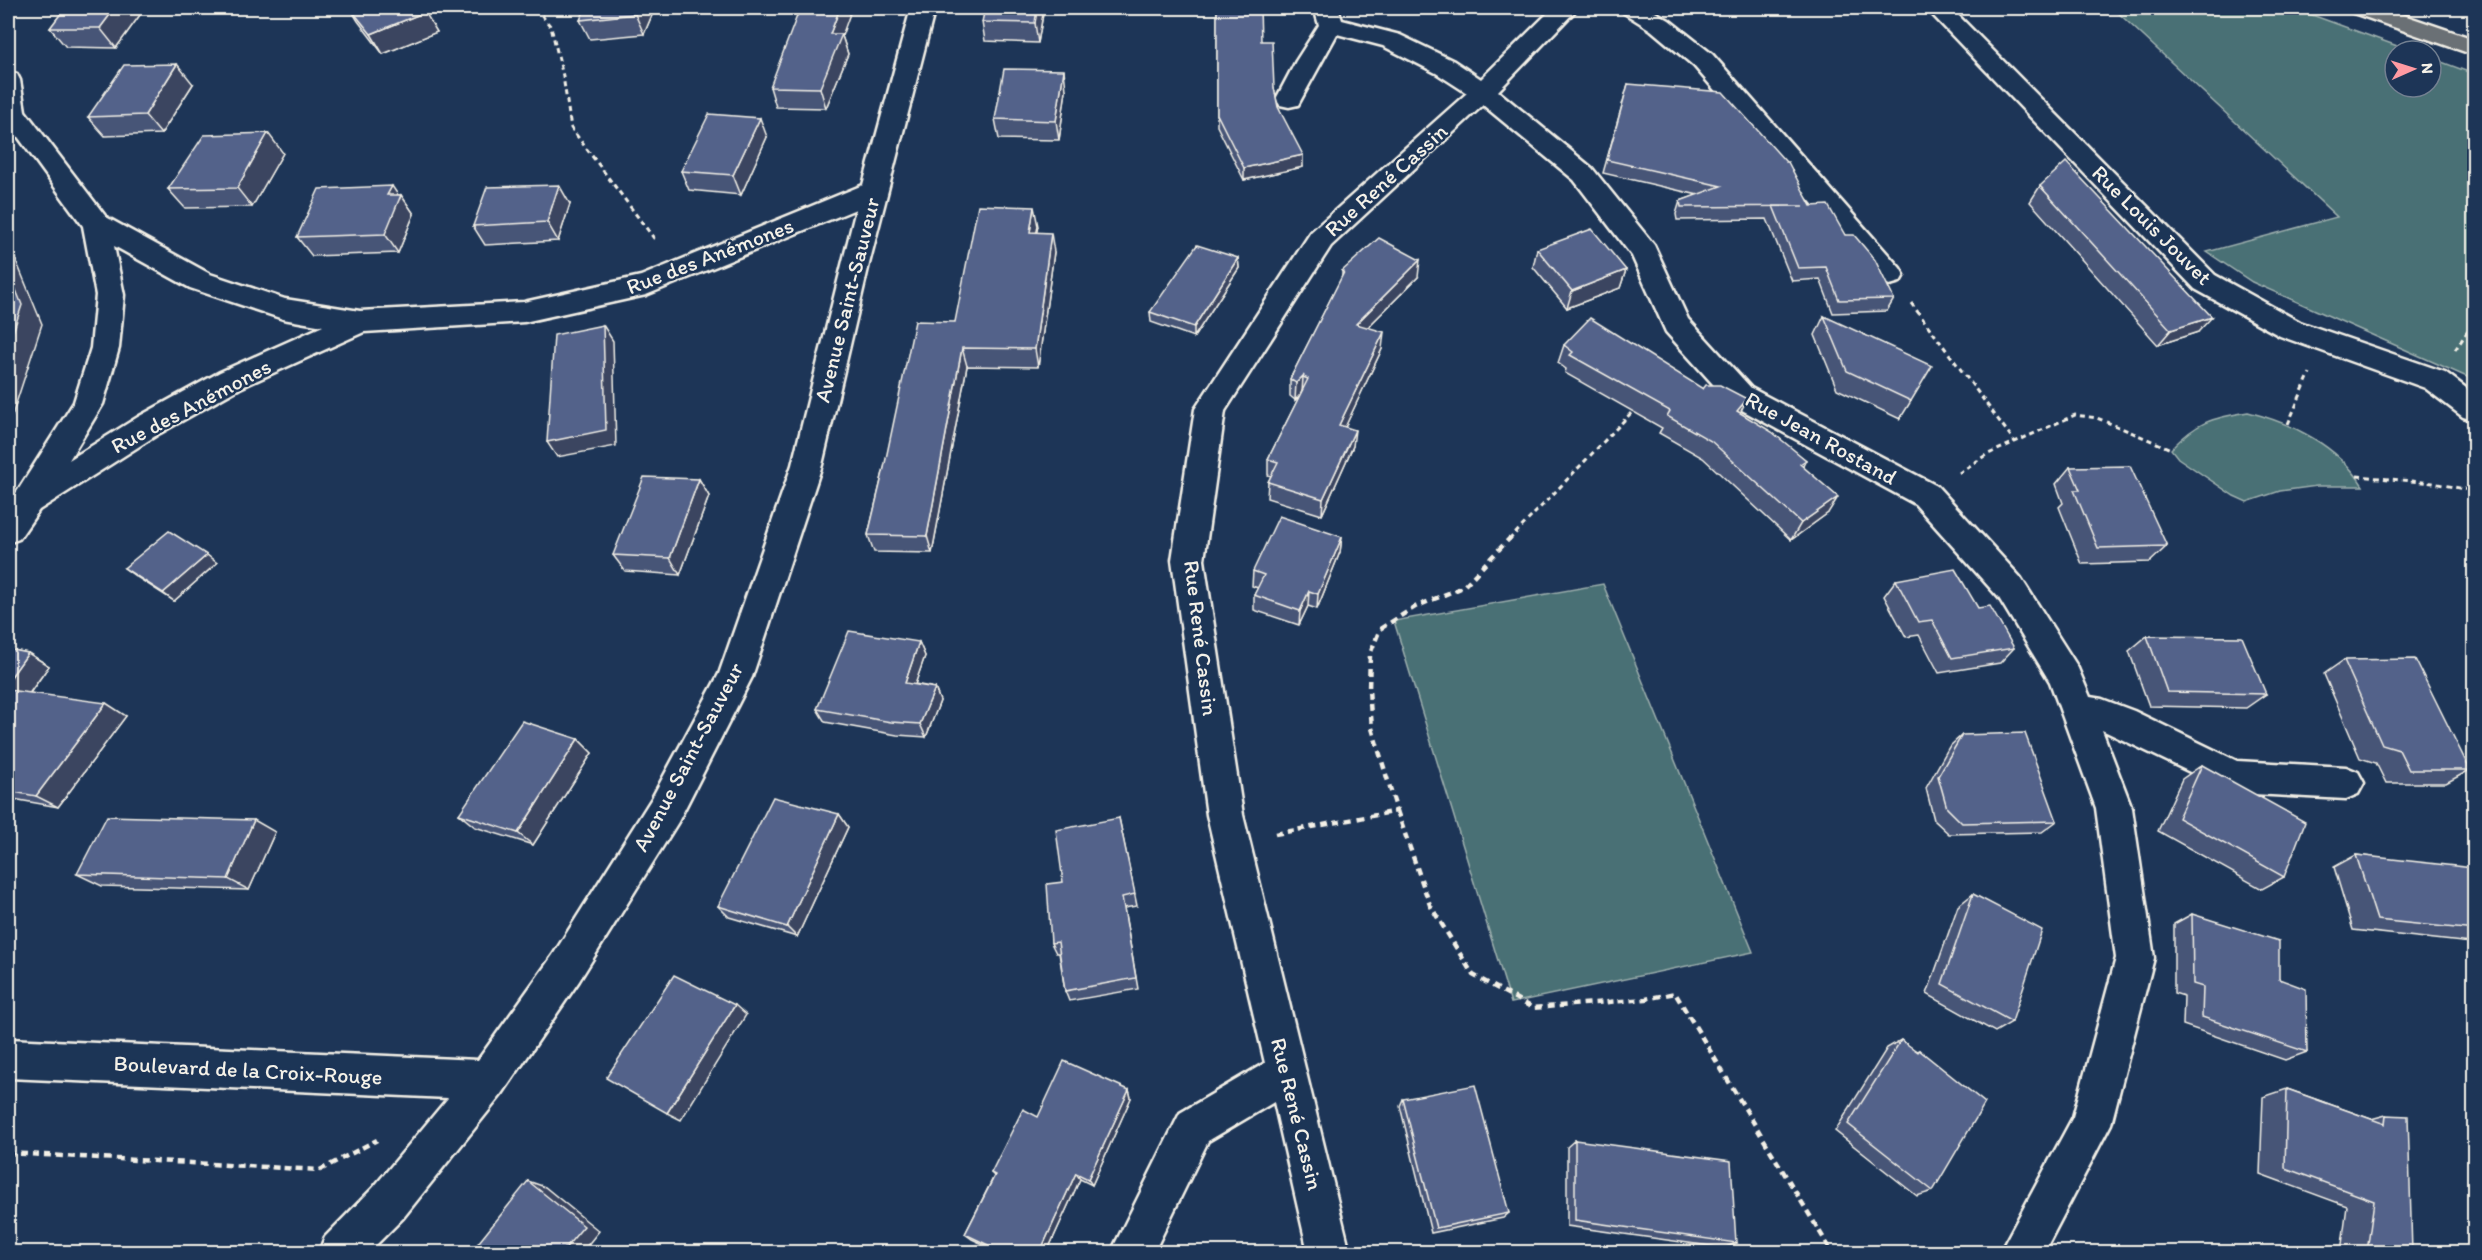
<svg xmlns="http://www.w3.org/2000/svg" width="2482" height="1260" viewBox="0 0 2482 1260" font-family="Itim,sans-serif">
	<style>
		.green { fill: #497074; stroke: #9eb0ae; stroke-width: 1.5 }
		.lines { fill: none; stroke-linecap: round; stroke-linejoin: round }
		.minor-casing { stroke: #f4f1e8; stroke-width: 5 }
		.major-casing { stroke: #f4f1e8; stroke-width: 5 }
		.path-far1 { stroke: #f4f1e8; stroke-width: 3; stroke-dasharray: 5 4; stroke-linecap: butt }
		.path { stroke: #f4f1e8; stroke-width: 4.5; stroke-dasharray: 7 5; stroke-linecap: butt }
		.minor { fill: #1d3557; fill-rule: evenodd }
		.major { fill: #6b6f75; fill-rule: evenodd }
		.wall { fill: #475477; stroke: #f4f1e8; stroke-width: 1.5 }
		.shaded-wall { fill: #3a4561; stroke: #f4f1e8; stroke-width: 1.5 }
		.building { fill: #53628a; stroke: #f4f1e8; stroke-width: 1.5 }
		.labels { text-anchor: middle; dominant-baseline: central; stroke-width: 4.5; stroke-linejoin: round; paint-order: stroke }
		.street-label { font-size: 22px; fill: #f4f1e8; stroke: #1d3557 }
	</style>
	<rect width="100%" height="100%" fill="#1d3557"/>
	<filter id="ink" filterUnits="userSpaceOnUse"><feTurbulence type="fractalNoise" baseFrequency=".0167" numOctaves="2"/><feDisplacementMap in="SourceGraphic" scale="12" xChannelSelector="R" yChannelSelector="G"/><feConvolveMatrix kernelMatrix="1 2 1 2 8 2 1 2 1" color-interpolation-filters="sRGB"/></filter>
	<g filter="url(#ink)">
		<!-- green -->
		<g class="green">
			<polygon points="2113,8 2293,8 2411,51 2395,51 2395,87 2431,87 2431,58 2474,74 2474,380 2252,282 2207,252 2337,217"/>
			<path d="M2248,412C2291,423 2338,445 2363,486H2317L2280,491L2247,502L2234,496L2178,458L2171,449C2197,422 2211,418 2248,412Z"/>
			<polygon points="1603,584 1753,952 1511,1003 1394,621"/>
		</g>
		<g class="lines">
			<defs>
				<g id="minor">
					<path d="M911,8H935L869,264L822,465L752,677L678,822L579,981L502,1094L403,1218L369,1252H319L325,1237L373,1188L448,1098L8,1078V1039L478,1060L553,955L652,798L719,674L792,465L856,209L646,295L524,322L364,332L240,388L160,433L39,510L19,539L8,543V506L74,402L91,348L96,295L83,226L8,123V72L17,74L20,80L25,111L106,217L210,274L285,299L360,311L524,302L641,276L863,185ZM114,246L190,288L283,319L323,326L220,372L138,417L69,460L103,404L119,348L124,295Z"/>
					<polygon points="1314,8 1338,8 1342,20 1400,35 1454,61 1481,79 1553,8 1578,8 1498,91 1592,168 1654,245 1688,319 1751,388 1937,486 2021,578 2077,666 2090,697 2102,699 2134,711 2237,761 2346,767 2358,772 2364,783 2358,794 2346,799 2234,793 2102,730 2132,808 2154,958 2111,1124 2044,1252 2000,1252 2073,1117 2116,958 2096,808 2050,682 1999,598 1915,504 1731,404 1666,332 1632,256 1574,180 1483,105 1331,246 1225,411 1204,560 1243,815 1350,1252 1308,1252 1274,1102 1208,1141 1154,1252 1111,1252 1180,1113 1265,1063 1207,815 1172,560 1195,409 1311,232 1467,93 1436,73 1383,46 1337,34 1298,105 1289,107 1280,105 1276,99 1296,61 1319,25"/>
					<polygon points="1620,8 1648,8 1669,20 1712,54 1900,268 1904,275 1900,282 1890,285 1880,282 1694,66 1651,30 1624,13"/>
					<polygon points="1926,8 1951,8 2215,275 2300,322 2445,372 2474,394 2474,420 2463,417 2425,388 2280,336 2195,289"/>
				</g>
				<polygon id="major" points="2349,8 2383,8 2474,39 2474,55 2353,13"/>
			</defs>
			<!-- minor casing -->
			<use href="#minor" class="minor-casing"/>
			<!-- major casing -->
			<use href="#major" class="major-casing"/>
			<!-- path-far1 -->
			<g class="path-far1">
				<polyline points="536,8 551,27 563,76 571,128 656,241"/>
				<polyline points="1911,303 2015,442"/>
				<polyline points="2455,350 2474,322"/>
				<polyline points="2288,424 2310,373"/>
				<polyline points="1959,473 1986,455 2075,415 2097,418 2171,449"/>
				<polyline points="2357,476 2433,483 2474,491"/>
				<polyline points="1509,540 1635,409"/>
			</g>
			<!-- path -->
			<g class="path">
				<polyline points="1397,811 1430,905 1473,975 1533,1008 1646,999 1675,993 1832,1252"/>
				<polyline points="1275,834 1397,811 1372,728 1369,690 1370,654 1380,629 1415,607 1463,587 1510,538"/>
				<polyline points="8,1153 320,1170 377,1140"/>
			</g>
			<!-- minor -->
			<use href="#minor" class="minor"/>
			<!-- major -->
			<use href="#major" class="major"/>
		</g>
		<!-- wall -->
		<g class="wall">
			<polygon points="65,8 145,8 116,48 66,47 50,28"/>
			<polygon points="350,8 421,8 437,32 383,54 358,21"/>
			<polygon points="586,8 655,8 644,34 590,39 580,20"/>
			<polygon points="1044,8 1038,43 985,41 982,22"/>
			<polygon points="1217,8 1261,41 1274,88 1278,107 1303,167 1244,180 1217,126"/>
			<polygon points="842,36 848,54 826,108 776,107 770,87"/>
			<polygon points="193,84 161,134 105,136 88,117"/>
			<polygon points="1628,84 1811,206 1845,235 1894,299 1887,311 1833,313 1820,279 1792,281 1767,219 1677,220 1676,214 1680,201 1698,195 1603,173"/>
			<polygon points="1066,90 1059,140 999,139 995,119"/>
			<polygon points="767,137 741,195 689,190 681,171"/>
			<polygon points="283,153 252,207 185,208 168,189"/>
			<polygon points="2040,186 2198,332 2158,345 2030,202"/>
			<polygon points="398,195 401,195 414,214 398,253 312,256 297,237"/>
			<polygon points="570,204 558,241 485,245 473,226"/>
			<polygon points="1038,226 1036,232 1054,252 1038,367 967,366 932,553 874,552 868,535 884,468 955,322"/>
			<polygon points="1537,249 1626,270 1620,288 1567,308 1533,267"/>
			<polygon points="1238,258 1239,268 1194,337 1151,322 1150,312"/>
			<polygon points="1342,271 1418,277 1368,327 1382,349 1345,427 1353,446 1322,515 1267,498 1268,482 1271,476 1268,475 1268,459 1300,395 1295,400 1290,396 1290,379 1342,277"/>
			<polygon points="1824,316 1911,401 1900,419 1837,389 1815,335"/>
			<polygon points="1564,345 1740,413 1806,460 1803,466 1828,513 1791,540 1703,458 1659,433 1662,428 1565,373 1566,369 1558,363"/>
			<polygon points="2070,467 2167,546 2150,562 2082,564 2059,507 2063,503 2056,484"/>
			<polygon points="699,479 709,496 680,575 625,571 613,555"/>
			<polygon points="1342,537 1340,552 1317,609 1308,606 1299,625 1254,610 1254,595 1258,588 1252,586 1253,571"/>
			<polygon points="207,555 217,563 174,601 135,576 124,568"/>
			<polygon points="1896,580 1978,608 2014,648 2000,663 1939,673 1919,635 1906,637 1884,596"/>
			<polygon points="2147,636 2266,694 2246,708 2149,706 2129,651"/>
			<polygon points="919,642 925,656 915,684 935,688 940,701 926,737 897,735 825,722 817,709"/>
			<polygon points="8,649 28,653 49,666 30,693 126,716 58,807 8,798"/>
			<polygon points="2344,660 2470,770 2446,783 2386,783 2376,763 2360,758 2324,674"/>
			<polygon points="1962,735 2057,821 2042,832 1949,834 1934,820 1926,788 1949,747"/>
			<polygon points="578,739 592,753 533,845 475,827 459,814"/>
			<polygon points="2202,765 2284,877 2262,889 2158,831 2182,779"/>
			<polygon points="839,814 848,827 797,937 729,917 718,906"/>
			<polygon points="1119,818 1137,906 1124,908 1138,989 1069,1001 1065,991 1059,953 1056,953 1051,943 1063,882"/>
			<polygon points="275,832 249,890 102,886 77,874"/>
			<polygon points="2356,855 2475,871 2475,942 2471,943 2353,930 2334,867"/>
			<polygon points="1973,894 2012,1022 1995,1032 1927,994 1958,906"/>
			<polygon points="2192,914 2279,979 2307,1052 2285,1060 2183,1025 2184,996 2174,993 2174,924"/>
			<polygon points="1901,1040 1916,1051 1919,1050 1933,1191 1917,1196 1835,1131 1887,1048"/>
			<polygon points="2287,1089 2371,1119 2386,1115 2412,1252 2341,1252 2347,1206 2260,1174 2263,1097"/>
			<polygon points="1129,1090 1131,1098 1092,1185 1080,1179 1047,1252 1000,1252 972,1239 965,1234 994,1176 991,1173 1038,1117"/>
			<polygon points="1403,1099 1509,1213 1503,1218 1431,1233 1400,1106"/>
			<polygon points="1575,1140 1736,1243 1724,1248 1567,1226 1567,1147"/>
		</g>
		<!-- shaded-wall -->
		<g class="shaded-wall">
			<polygon points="115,8 145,8 116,48 100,28"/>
			<polygon points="638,8 655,8 644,34 635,14"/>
			<polygon points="840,8 852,8 842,36 848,54 826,108 820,88 830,34"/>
			<polygon points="1037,8 1044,8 1038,43 1035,23"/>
			<polygon points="425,12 437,32 383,54 371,34"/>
			<polygon points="177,64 193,84 161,134 145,115"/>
			<polygon points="1064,70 1066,90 1059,140 1056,121"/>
			<polygon points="760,118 767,137 741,195 733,175"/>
			<polygon points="268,133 283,153 252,207 237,188"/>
			<polygon points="1303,155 1303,167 1244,180 1244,168"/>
			<polygon points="559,185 570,204 558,241 547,222"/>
			<polygon points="392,186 400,198 401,195 414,214 398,253 385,234 387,195"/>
			<polygon points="1034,207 1038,226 1033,251 1030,232"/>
			<polygon points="1051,233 1054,252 1038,367 1035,349"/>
			<polygon points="8,241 42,324 8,428"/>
			<polygon points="1238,258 1239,268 1194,337 1194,327"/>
			<polygon points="1420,260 1418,277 1354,341 1356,324"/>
			<polygon points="1626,270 1620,288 1567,308 1572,291"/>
			<polygon points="2212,317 2198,332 2158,345 2171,330"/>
			<polygon points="603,325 613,341 616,446 557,457 547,442"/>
			<polygon points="1384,332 1382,349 1338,442 1339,425"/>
			<polygon points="962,348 967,366 932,553 927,536"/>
			<polygon points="1304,375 1303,377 1302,393 1295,400 1296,383"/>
			<polygon points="1747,399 1738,417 1737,411"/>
			<polygon points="1355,430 1353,446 1322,515 1323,499"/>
			<polygon points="699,479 709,496 680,575 670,558"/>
			<polygon points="1838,497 1828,513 1791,540 1801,523"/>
			<polygon points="1342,537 1340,552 1317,609 1318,594"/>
			<polygon points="207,555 217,563 174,601 163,593"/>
			<polygon points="1309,591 1308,606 1299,625 1300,611"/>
			<polygon points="919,642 925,656 911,696 905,683"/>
			<polygon points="28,653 49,666 23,702 8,693 8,681"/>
			<polygon points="935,688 940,701 926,737 920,724"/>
			<polygon points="106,703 126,716 58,807 36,796"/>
			<polygon points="578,739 592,753 533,845 518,833"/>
			<polygon points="839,814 848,827 797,937 787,927"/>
			<polygon points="254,820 275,832 249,890 228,879"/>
			<polygon points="735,1005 746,1015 681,1120 667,1113"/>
			<polygon points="1129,1090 1131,1098 1092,1185 1088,1179"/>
			<polygon points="1076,1173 1080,1179 1047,1252 1040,1252"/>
			<polygon points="528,1181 545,1187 599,1231 582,1252 562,1252"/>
		</g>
		<!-- building -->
		<g class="building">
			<polygon points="65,8 115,8 100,28 50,28"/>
			<polygon points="350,8 421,8 425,12 371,34"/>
			<polygon points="586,8 638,8 635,14 580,20"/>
			<polygon points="800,8 840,8 830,34 842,34 820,88 770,87"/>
			<polygon points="985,8 1037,8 1035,23 982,22"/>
			<polygon points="1217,8 1260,8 1261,41 1272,41 1274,88 1278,107 1303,155 1244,168 1217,114"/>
			<polygon points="177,64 145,115 88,117 124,65"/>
			<polygon points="1004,69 1064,70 1056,121 995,119"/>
			<polygon points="1628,84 1723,92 1786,162 1788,162 1811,206 1828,205 1845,235 1854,235 1875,260 1894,299 1839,300 1826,267 1798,268 1773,206 1804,206 1681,207 1680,201 1721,186 1607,160"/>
			<polygon points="709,114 760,118 733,175 681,171"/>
			<polygon points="268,133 237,188 168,189 204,135"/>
			<polygon points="2066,162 2212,317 2171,330 2040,186"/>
			<polygon points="559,185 547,222 473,226 487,187"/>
			<polygon points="392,186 387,195 401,195 385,234 297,237 319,189"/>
			<polygon points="978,205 1034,207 1030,232 1051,233 1035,349 962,348 927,536 868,535 884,468 915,321 955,322"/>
			<polygon points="1592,229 1626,270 1572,291 1537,249"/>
			<polygon points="1379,238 1420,260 1356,324 1384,332 1339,425 1355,430 1323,499 1268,482 1278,462 1268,459 1308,379 1303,377 1304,375 1296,383 1290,379 1344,272 1342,271"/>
			<polygon points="1197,245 1238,258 1194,327 1150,312"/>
			<polygon points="8,270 22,305 8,347"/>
			<polygon points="1824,316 1932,366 1911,401 1847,371"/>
			<polygon points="1590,318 1703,389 1706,385 1720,385 1747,399 1737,411 1772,432 1806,460 1800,464 1838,497 1801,523 1711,441 1667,416 1670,411 1570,355 1573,352 1564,345"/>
			<polygon points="603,325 606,430 547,442 554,335"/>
			<polygon points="2130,466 2167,546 2098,548 2074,490 2080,490 2070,467"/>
			<polygon points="644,477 699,479 670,558 613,555"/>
			<polygon points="1279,516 1342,537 1318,594 1309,591 1300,611 1254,595 1264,575 1253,571"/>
			<polygon points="169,531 207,555 163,593 124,568"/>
			<polygon points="1955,569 1978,608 1990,606 2014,648 1952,658 1932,620 1918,622 1896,580"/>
			<polygon points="849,631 919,642 905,683 935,688 920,724 891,722 817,709"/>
			<polygon points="2147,636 2242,637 2266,694 2167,692"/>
			<polygon points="8,649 28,653 8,681"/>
			<polygon points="2415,659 2470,770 2409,770 2399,750 2382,745 2344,660"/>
			<polygon points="8,690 106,703 36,796 8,791"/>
			<polygon points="522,721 578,739 518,833 459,814"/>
			<polygon points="2025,733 2057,821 1962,823 1947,808 1938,776 1962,735"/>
			<polygon points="2202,765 2305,822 2284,877 2178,818"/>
			<polygon points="773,797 839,814 787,927 718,906"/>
			<polygon points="107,816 254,820 228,879 77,874"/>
			<polygon points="1119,818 1135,894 1122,897 1136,978 1065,991 1058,942 1051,943 1047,884 1063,882 1056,830"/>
			<polygon points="2356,855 2473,868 2475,871 2475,930 2377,920"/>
			<polygon points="1973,894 2042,930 2012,1022 1942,984"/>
			<polygon points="2192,914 2279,941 2279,979 2306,989 2307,1052 2202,1017 2203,987 2193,984"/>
			<polygon points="674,975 735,1005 667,1113 606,1078"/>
			<polygon points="1901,1040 1918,1052 1919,1050 1985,1103 1933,1191 1848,1124"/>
			<polygon points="1064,1061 1129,1090 1088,1179 1076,1173 1040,1252 1003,1252 965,1234 995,1175 991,1173 1023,1109 1038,1117"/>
			<polygon points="1475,1085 1509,1213 1436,1228 1403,1099"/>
			<polygon points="2287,1089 2385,1124 2386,1115 2408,1116 2412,1252 2367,1252 2374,1201 2285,1168"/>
			<polygon points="1575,1140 1731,1161 1736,1243 1575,1220"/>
			<polygon points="528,1181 584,1226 562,1252 471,1252"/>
		</g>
	</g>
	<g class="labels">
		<!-- street labels -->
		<g class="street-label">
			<text transform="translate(1386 180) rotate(-42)">Rue René Cassin</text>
			<text transform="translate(2152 225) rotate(45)">Rue Louis Jouvet</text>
			<text transform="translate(710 256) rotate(-21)">Rue des Anémones</text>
			<text transform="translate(847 300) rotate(-76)">Avenue Saint-Sauveur</text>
			<text transform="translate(191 406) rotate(-28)">Rue des Anémones</text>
			<text transform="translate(1821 438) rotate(29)">Rue Jean Rostand</text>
			<text transform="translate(1201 638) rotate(83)">Rue René Cassin</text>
			<text transform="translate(688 757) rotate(-62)">Avenue Saint-Sauveur</text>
			<text transform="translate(248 1070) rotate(3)">Boulevard de la Croix-Rouge</text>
			<text transform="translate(1297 1114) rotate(76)">Rue René Cassin</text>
		</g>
	</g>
	<!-- margin -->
	<rect width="2482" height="1260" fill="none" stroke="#1d3557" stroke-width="30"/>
	<rect x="15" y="15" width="2452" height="1230" fill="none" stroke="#f4f1e8" stroke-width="2" filter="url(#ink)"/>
	<!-- north arrow -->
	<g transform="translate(2413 69) rotate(87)"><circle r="28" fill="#1d3557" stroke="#738091" stroke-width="1.5"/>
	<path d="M0-4.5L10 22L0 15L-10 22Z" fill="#ff9aa2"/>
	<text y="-9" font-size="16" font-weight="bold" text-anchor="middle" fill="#f4f1e8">N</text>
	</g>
</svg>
